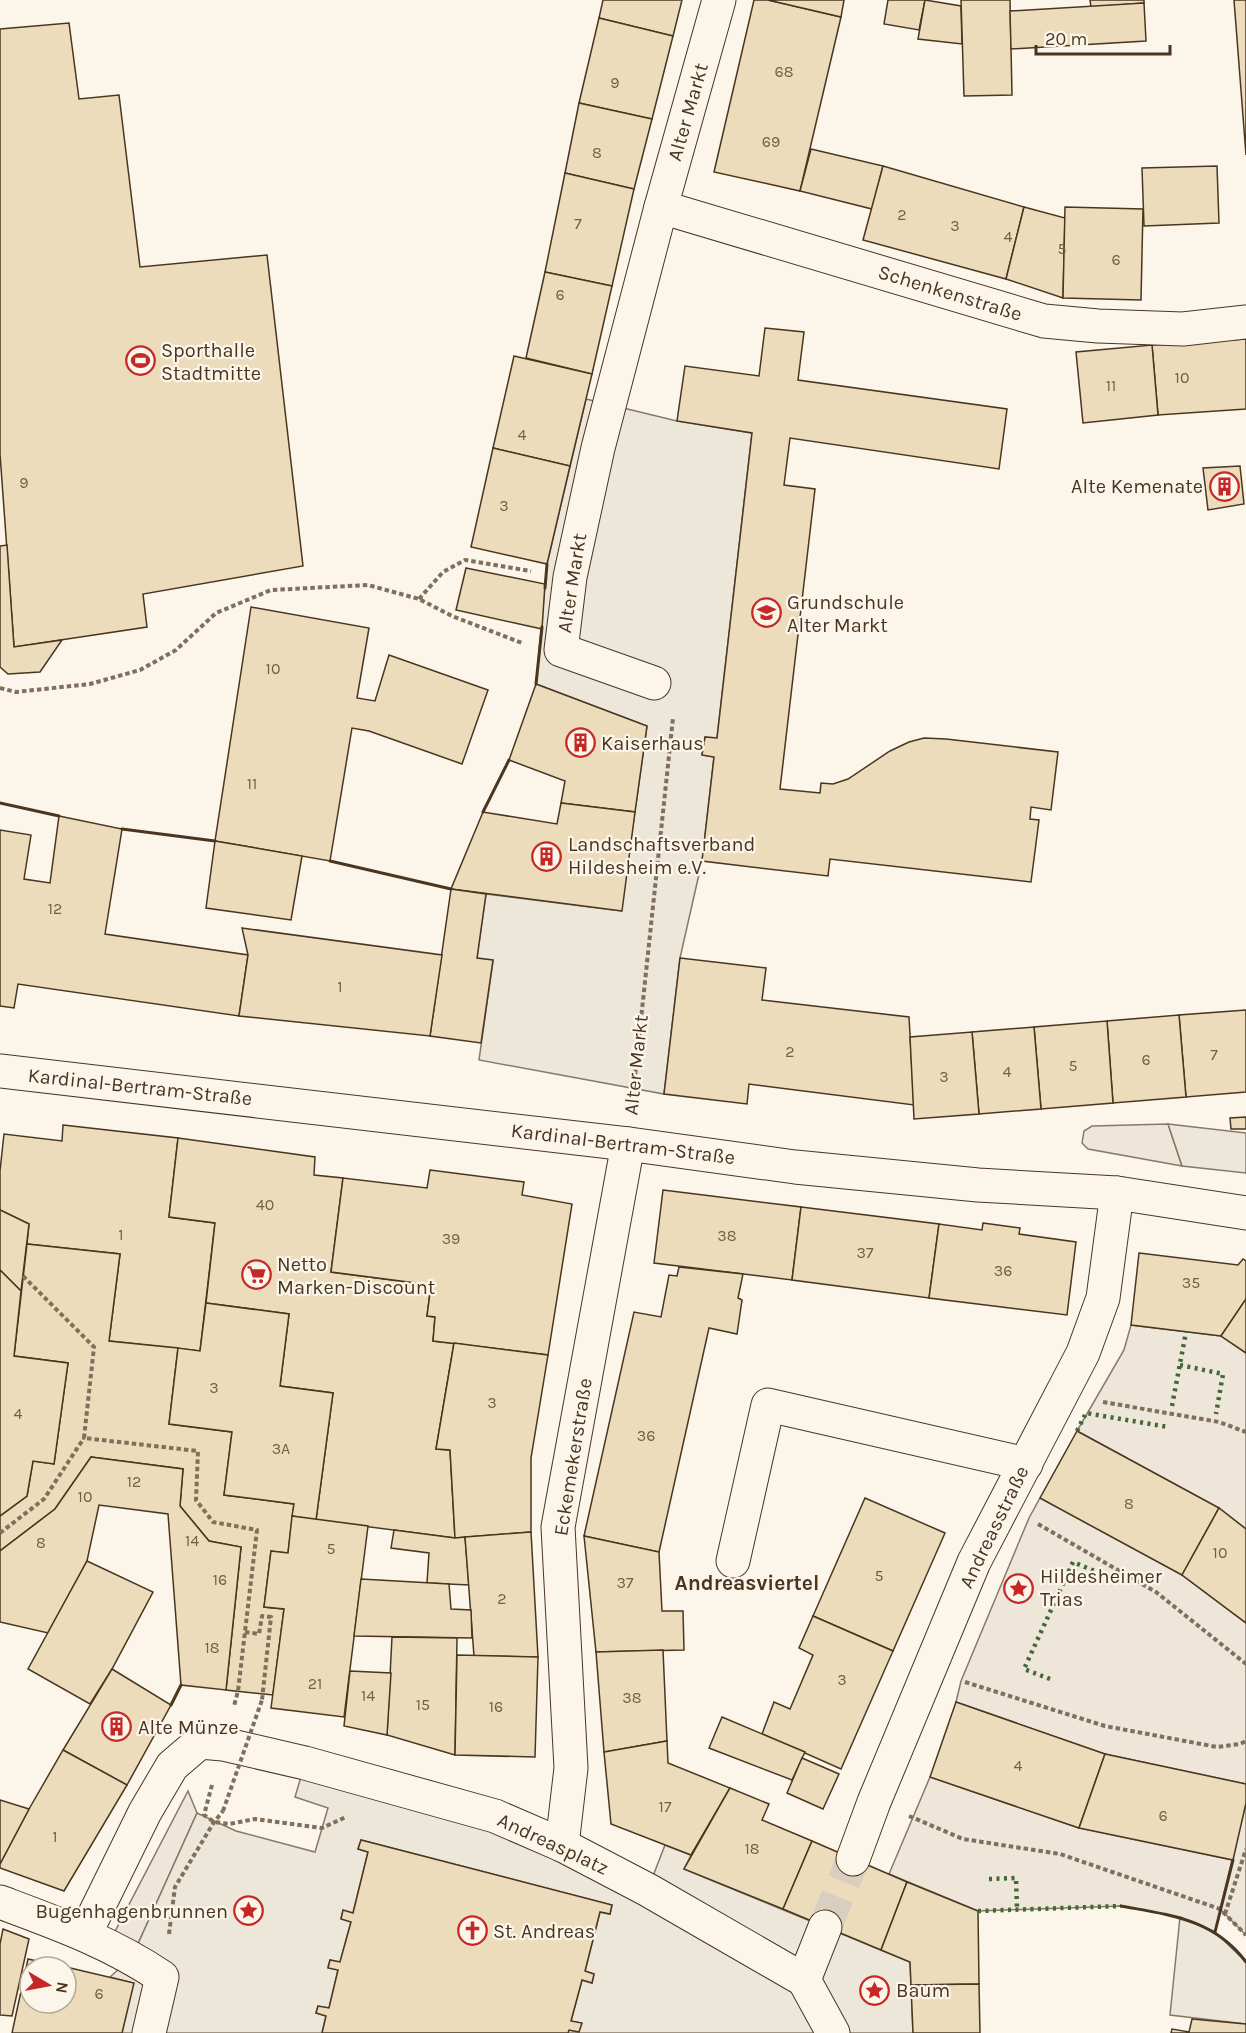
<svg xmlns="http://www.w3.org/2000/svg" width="1246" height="2033" viewBox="0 0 1246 2033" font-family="Karla,sans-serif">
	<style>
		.green { fill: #ede6d9; stroke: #887966; stroke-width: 1.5 }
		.parking { fill: #ede7d9; stroke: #887966; stroke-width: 1.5 }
		.building { fill: #ecdcbc; stroke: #4a3520; stroke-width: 1.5 }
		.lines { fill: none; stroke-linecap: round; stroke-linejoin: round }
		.minor-tunnel { stroke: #d8cfc1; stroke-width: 33; stroke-dasharray: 33 16; stroke-linecap: butt }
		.minor-casing { stroke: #4a3520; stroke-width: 35 }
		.path { stroke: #7f6f5c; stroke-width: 4; stroke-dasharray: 4.5 3; stroke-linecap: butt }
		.minor { stroke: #fbf6e9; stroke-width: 33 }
		.path-bridge { stroke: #7f6f5c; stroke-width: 4; stroke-dasharray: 4.5 3; stroke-linecap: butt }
		.hedge { stroke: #436837; stroke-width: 4.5; stroke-dasharray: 3 4.5; stroke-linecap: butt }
		.wall { stroke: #4a3520; stroke-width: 3 }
		.labels { text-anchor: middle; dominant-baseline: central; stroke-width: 4.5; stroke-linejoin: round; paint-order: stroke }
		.number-label { font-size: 16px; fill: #725f47 }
		.street-label { font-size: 20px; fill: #4a3520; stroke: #fbf6e9 }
		.poi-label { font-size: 20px; fill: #4a3520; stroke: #fbf6e9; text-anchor: start }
		.neighbourhood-label { font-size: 21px; font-weight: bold; fill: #4a3520; stroke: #fbf6e9 }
	</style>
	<rect width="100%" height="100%" fill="#fbf6e9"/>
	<!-- green -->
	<g class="green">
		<polygon points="1168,1124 1182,1166 1088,1149 1082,1143 1084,1131 1092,1126"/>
		<polygon points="1131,1325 1221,1336 1246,1353 1246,1529 1219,1508 1077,1431 1124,1350"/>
		<polygon points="1040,1498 1182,1575 1246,1623 1246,1784 1105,1754 956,1702 961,1681 1029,1518"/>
		<polygon points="930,1777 1079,1828 1233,1860 1215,1932 1180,1917 1121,1906 978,1911 889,1874"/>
		<polygon points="188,1791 197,1813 132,1957 108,1945"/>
	</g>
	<!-- parking -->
	<g class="parking">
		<polygon points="586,399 677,421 752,433 717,738 705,737 702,755 714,757 702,861 680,958 664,1094 479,1060 493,961 477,958 486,894 621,911 647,726 536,684 547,564"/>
		<polygon points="1168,1124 1246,1133 1246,1173 1182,1166"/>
		<polygon points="305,1763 648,1889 665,1845 691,1855 684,1869 910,1962 913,2033 568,2033 569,2030 579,2032 581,2023 571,2021 582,1980 592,1983 594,1974 585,1971 600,1912 610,1914 612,1905 361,1840 358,1849 368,1852 353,1913 343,1911 341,1918 351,1922 340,1962 330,1960 328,1967 338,1970 329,2008 318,2006 316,2013 326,2016 322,2033 122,2033 133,1983 110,1977 132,1957 197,1813 236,1831 315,1852 328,1808 295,1797"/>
		<polygon points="1246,1803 1246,1935 1220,1909"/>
		<polygon points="1180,1917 1215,1932 1246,1962 1246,2024 1170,2015"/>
	</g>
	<!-- building -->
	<g class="building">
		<polygon points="603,0 682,0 673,36 599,18"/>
		<polygon points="754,0 768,0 841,17 800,191 714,172"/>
		<polygon points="768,0 844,0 841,17"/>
		<polygon points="888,0 925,0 919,30 884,24"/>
		<polygon points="925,0 961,6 962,44 918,39"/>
		<polygon points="961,0 1010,0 1012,95 964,96"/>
		<polygon points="1090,0 1144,0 1144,3 1091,7"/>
		<polygon points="1234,0 1246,0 1246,155"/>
		<polygon points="1144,3 1146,41 1011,49 1010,11"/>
		<polygon points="599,18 673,36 652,119 579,103"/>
		<polygon points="69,23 79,99 119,95 140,267 267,255 303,566 143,594 147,627 14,647 0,454 0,29"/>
		<polygon points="579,103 652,119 634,189 565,173"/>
		<polygon points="811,149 883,166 872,209 800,191"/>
		<polygon points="883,166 1024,207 1006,279 863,240"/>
		<polygon points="1217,166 1219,223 1144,226 1142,168"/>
		<polygon points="565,173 634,189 612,286 545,272"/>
		<polygon points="1024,207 1065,218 1063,298 1006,279"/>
		<polygon points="1065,207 1143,209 1141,300 1063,298"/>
		<polygon points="545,272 612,286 592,374 526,358"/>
		<polygon points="765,328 804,332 798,380 1007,409 999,469 790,438 784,485 815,489 780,789 820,793 821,783 833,784 848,779 890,751 909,742 924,738 946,739 1058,752 1051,810 1031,807 1030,819 1039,820 1031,882 830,859 828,876 702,861 714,757 702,755 705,737 717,738 752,433 677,421 685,366 759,376"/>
		<polygon points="1246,339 1246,409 1158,415 1152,345"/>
		<polygon points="1152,345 1158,415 1083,423 1076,352"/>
		<polygon points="514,356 592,374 570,466 493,448"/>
		<polygon points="493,448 570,466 547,564 471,547"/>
		<polygon points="1240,466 1244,504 1208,510 1203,468"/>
		<polygon points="7,545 14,647 62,640 40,672 8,674 0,667 0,546"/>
		<polygon points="466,568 545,584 542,629 456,610"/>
		<polygon points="251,607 369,628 357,698 375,701 389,655 488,690 462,764 369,731 352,728 330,861 215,841"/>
		<polygon points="536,684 647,726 635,812 561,803 565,781 509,760"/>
		<polygon points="561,803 635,812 622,911 451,889 483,812 557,824"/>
		<polygon points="59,816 122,829 105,934 248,955 239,1016 18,984 14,1008 0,1006 0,830 31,835 24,879 50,883"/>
		<polygon points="215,841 302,856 291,920 206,908"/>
		<polygon points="451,889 486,894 477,958 493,960 481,1043 430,1036"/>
		<polygon points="242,928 442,955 430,1036 239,1016 248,955"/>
		<polygon points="680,958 766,968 762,1000 909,1017 914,1105 749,1084 747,1104 664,1094"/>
		<polygon points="1246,1010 1246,1092 1186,1097 1179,1015"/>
		<polygon points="1179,1015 1186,1097 1113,1103 1107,1021"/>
		<polygon points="1107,1021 1113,1103 1041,1109 1034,1027"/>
		<polygon points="1034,1027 1041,1109 979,1114 972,1032"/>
		<polygon points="972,1032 979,1114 914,1119 910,1037"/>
		<polygon points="1246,1117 1246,1129 1231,1129 1230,1118"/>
		<polygon points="63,1125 178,1138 169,1217 215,1223 200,1351 109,1341 120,1254 27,1244 29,1224 0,1210 0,1171 4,1134 62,1141"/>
		<polygon points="178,1138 315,1157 314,1175 343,1178 331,1272 431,1285 427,1316 435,1317 433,1341 454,1343 436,1449 450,1450 455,1538 316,1520 333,1393 280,1386 289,1314 206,1303 215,1223 169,1217"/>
		<polygon points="430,1170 524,1182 522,1195 572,1204 548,1355 433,1341 435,1317 427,1316 431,1285 331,1272 343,1178 427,1188"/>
		<polygon points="663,1190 801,1207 792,1280 654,1263"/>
		<polygon points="801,1207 939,1224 929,1298 792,1280"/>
		<polygon points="0,1210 29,1224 21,1291 0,1270"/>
		<polygon points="983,1223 1020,1228 1019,1234 1076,1242 1067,1315 929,1298 939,1224 982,1230"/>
		<polygon points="27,1244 120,1254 109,1341 178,1348 169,1424 232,1432 224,1495 294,1504 288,1553 271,1551 264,1607 284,1609 273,1695 226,1690 241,1547 209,1541 180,1506 183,1469 91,1457 55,1509 0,1551 0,1516 27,1496 33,1461 54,1464 68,1363 14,1356"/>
		<polygon points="1139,1253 1238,1265 1243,1259 1246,1261 1246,1299 1221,1336 1131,1325"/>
		<polygon points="679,1267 743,1274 738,1298 742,1300 737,1334 709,1328 659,1552 584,1536 634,1312 661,1317 669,1275 677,1276"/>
		<polygon points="0,1270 21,1291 14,1356 68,1363 54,1464 33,1461 27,1496 0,1516"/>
		<polygon points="1246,1299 1246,1353 1221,1336"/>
		<polygon points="206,1303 289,1314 280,1386 333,1393 316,1520 292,1516 294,1504 224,1495 232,1432 169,1424 178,1348 200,1351"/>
		<polygon points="454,1343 548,1355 531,1458 531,1532 455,1538 450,1450 436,1449"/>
		<polygon points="1077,1431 1219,1508 1182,1575 1040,1498"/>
		<polygon points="91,1457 183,1469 180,1506 209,1541 241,1547 226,1690 181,1685 168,1514 99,1505 87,1561 48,1633 0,1622 0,1551 55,1509"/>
		<polygon points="865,1498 945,1533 893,1651 813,1616"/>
		<polygon points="1219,1508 1246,1529 1246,1623 1182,1575"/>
		<polygon points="292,1516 368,1526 344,1717 271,1708 284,1609 264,1607 271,1551 288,1553"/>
		<polygon points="394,1530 455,1538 465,1537 469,1585 427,1583 429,1553 391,1548"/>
		<polygon points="531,1532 538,1657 474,1656 465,1537"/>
		<polygon points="584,1536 659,1552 662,1611 683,1611 684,1650 596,1652"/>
		<polygon points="87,1561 153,1592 112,1669 90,1704 28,1669"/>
		<polygon points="361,1579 449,1584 451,1609 471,1610 472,1638 354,1636"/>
		<polygon points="813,1616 893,1651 841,1769 762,1734 774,1702 790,1709 813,1655 799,1648"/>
		<polygon points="392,1637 457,1638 455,1755 387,1735"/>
		<polygon points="663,1650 667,1741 604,1752 596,1652"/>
		<polygon points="457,1655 538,1657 535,1757 455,1755"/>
		<polygon points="112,1669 171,1705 127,1785 63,1750"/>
		<polygon points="350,1671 391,1673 387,1735 344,1726"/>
		<polygon points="956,1702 1105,1754 1079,1828 930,1777"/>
		<polygon points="722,1717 805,1752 792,1780 709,1748"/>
		<polygon points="667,1741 668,1763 730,1788 691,1855 611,1824 604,1752"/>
		<polygon points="63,1750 127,1785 64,1891 0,1868 0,1864 29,1809"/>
		<polygon points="1105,1754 1246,1784 1246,1803 1233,1860 1079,1828"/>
		<polygon points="802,1758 839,1774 823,1809 787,1793"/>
		<polygon points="730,1788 769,1804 762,1820 812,1841 783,1909 684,1869"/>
		<polygon points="0,1800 29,1809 0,1864"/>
		<polygon points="361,1840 612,1905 610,1914 600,1912 585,1971 594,1974 592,1983 582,1980 571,2021 582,2023 579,2032 569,2030 568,2033 322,2033 326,2016 316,2013 318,2006 329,2008 338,1970 328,1968 330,1960 340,1962 351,1922 341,1919 343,1910 353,1913 368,1852 358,1849"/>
		<polygon points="812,1841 907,1882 881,1950 783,1909"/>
		<polygon points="907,1882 978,1911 979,1984 911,1985 910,1962 881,1950"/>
		<polygon points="3,1929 29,1939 12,2016 0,2015 0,1944"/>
		<polygon points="28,1959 65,1967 30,1967 30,2003 66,2003 66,1967 134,1983 122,2033 12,2033"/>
		<polygon points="979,1984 980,2033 913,2033 911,1985"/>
		<polygon points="1192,2019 1246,2024 1246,2033 1171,2033 1172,2029 1189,2032"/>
	</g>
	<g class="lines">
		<!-- minor-tunnel -->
		<polyline class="minor-tunnel" points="825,1927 853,1859"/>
		<defs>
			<g id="minor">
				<polyline points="661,207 1044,321 1098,326 1183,329 1246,322"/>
				<polyline points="654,683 561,650 570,577 598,448 661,207 719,0"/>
				<polyline points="0,1071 628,1144 795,1167 978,1185 1117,1193 1246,1213"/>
				<polyline points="733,1561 768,1405 1026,1464"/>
				<polyline points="562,1845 571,1768 558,1527 628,1144"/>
				<polyline points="853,1859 874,1802 974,1562 1083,1353 1103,1298 1117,1193"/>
				<path d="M0,1902C59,1924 110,1942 162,1977L149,2033"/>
				<polyline points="85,1934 145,1812 172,1766 200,1742 223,1744 305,1763 495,1816 562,1845 648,1890 804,1980 833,2033"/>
				<polyline points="804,1980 825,1927"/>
			</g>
		</defs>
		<!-- minor casing -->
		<use href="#minor" class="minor-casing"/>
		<!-- path -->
		<g class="path">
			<polyline points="419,599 443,572 465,560 531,571"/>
			<polyline points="0,688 16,692 90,684 140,670 176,650 216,613 271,590 368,585 419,599 452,616 522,643"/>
			<polyline points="632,1104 673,718"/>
			<polyline points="23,1276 94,1347 84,1438 198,1451 196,1500 213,1522 257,1530 238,1691 234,1706"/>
			<polyline points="1103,1402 1219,1422 1246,1432"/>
			<polyline points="1038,1524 1156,1592 1246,1664"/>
			<polyline points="0,1533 44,1499 84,1438"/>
			<polyline points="245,1632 259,1634 262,1616 271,1617 262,1700"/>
			<polyline points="965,1682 1105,1726 1217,1747 1240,1744 1246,1741"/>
			<polyline points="212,1785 204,1815 214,1822 229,1824 255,1819 322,1828 346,1817"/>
			<polyline points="909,1816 963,1839 1060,1854 1220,1909 1246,1935"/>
			<polyline points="1225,1914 1246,1849"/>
			<polyline points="169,1934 175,1887 214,1822 223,1811"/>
		</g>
		<!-- minor -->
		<use href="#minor" class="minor"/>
		<!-- path-bridge -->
		<polyline class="path-bridge" points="223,1811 262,1700"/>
		<!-- hedge -->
		<g class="hedge">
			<polyline points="1180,1365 1223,1374 1216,1414"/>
			<polyline points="1172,1406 1186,1332"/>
			<polyline points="1077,1431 1086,1413 1168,1427"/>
			<polyline points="1050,1679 1024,1669 1073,1562 1097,1572"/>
			<polyline points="989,1879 1016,1878 1017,1910"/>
			<polyline points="978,1911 1121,1906"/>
		</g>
		<!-- wall -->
		<g class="wall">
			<polyline points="545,588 547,564"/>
			<polyline points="536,684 542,627"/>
			<polyline points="0,803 59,816"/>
			<polyline points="483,812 509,760"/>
			<polyline points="122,829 215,841"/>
			<polyline points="330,861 451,889"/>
			<polyline points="171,1705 181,1685"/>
			<path d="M1121,1906C1170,1915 1214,1919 1246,1962"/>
			<polyline points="1215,1932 1233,1860"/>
		</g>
	</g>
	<!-- icons -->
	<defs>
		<symbol id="stadium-ring" viewBox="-11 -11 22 22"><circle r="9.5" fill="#fbf6e9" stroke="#c62828" stroke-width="1.5"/><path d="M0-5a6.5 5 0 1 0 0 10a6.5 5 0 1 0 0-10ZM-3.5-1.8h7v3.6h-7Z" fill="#c62828"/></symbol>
		<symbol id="building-ring" viewBox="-11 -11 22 22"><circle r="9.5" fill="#fbf6e9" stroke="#c62828" stroke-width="1.5"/><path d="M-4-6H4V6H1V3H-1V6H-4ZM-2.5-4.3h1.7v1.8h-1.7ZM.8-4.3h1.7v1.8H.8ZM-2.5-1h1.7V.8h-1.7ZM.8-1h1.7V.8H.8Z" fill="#c62828"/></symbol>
		<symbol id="school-ring" viewBox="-11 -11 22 22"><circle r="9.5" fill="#fbf6e9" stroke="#c62828" stroke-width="1.5"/><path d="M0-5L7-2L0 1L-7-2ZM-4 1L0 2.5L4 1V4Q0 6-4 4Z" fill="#c62828"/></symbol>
		<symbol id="supermarket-ring" viewBox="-11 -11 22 22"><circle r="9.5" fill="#fbf6e9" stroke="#c62828" stroke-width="1.5"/><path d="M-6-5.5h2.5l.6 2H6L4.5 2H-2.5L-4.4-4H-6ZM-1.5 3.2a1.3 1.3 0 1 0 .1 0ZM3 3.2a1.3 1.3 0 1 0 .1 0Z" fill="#c62828"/></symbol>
		<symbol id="sight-ring" viewBox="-11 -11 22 22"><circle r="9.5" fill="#fbf6e9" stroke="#c62828" stroke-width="1.5"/><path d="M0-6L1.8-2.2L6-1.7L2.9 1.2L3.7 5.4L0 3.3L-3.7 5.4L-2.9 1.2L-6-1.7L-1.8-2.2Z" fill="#c62828"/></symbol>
		<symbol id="church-ring" viewBox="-11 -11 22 22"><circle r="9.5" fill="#fbf6e9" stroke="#c62828" stroke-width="1.5"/><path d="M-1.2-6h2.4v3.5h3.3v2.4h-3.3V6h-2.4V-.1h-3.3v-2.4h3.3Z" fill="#c62828"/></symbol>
	</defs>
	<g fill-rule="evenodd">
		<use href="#stadium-ring" x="124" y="344" width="33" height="33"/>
		<use href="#building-ring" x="1208" y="470" width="33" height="33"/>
		<use href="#school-ring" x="750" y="596" width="33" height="33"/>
		<use href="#building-ring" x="564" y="726" width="33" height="33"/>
		<use href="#building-ring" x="530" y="840" width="33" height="33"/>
		<use href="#supermarket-ring" x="240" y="1258" width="33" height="33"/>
		<use href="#sight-ring" x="1002" y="1572" width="33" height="33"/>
		<use href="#building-ring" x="100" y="1710" width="33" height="33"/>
		<use href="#sight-ring" x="232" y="1894" width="33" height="33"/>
		<use href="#church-ring" x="456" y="1914" width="33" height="33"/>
		<use href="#sight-ring" x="858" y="1974" width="33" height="33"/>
	</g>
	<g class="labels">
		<!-- number labels -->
		<g class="number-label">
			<text x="784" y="71">68</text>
			<text x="615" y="82">9</text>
			<text x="771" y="141">69</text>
			<text x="597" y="152">8</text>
			<text x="902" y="214">2</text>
			<text x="578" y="223">7</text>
			<text x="955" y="225">3</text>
			<text x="1008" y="236">4</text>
			<text x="1062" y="248">5</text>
			<text x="1116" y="259">6</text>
			<text x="560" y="294">6</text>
			<text x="1182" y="377">10</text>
			<text x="1111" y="385">11</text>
			<text x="522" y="434">4</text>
			<text x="24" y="482">9</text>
			<text x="504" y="505">3</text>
			<text x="273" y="668">10</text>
			<text x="252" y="783">11</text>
			<text x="55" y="908">12</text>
			<text x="340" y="986">1</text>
			<text x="790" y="1051">2</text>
			<text x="1214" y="1054">7</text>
			<text x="1146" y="1059">6</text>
			<text x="1073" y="1065">5</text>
			<text x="1007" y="1071">4</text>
			<text x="944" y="1076">3</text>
			<text x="265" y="1204">40</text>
			<text x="121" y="1234">1</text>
			<text x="727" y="1235">38</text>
			<text x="451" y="1238">39</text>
			<text x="865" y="1252">37</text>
			<text x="1003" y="1270">36</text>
			<text x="1191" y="1282">35</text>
			<text x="214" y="1387">3</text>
			<text x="492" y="1402">3</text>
			<text x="18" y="1413">4</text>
			<text x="646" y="1435">36</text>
			<text x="281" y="1448">3A</text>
			<text x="134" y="1481">12</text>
			<text x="85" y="1496">10</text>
			<text x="1129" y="1503">8</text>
			<text x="192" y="1540">14</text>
			<text x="41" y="1542">8</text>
			<text x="331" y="1548">5</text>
			<text x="1220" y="1552">10</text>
			<text x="879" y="1575">5</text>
			<text x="220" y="1579">16</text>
			<text x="625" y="1582">37</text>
			<text x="502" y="1598">2</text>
			<text x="212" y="1647">18</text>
			<text x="842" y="1679">3</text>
			<text x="315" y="1683">21</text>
			<text x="368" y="1695">14</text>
			<text x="632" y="1697">38</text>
			<text x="423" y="1704">15</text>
			<text x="496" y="1706">16</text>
			<text x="1018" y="1765">4</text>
			<text x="665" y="1806">17</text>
			<text x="1163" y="1815">6</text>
			<text x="55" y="1836">1</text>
			<text x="752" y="1848">18</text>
			<text x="99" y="1993">6</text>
		</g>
		<!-- street labels -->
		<g class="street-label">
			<text transform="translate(688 112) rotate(-74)">Alter Markt</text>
			<text transform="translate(950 293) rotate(17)">Schenkenstraße</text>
			<text transform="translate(572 583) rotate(-81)">Alter Markt</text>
			<text transform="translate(636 1065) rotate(-84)">Alter Markt</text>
			<text transform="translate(140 1087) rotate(6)">Kardinal-Bertram-Straße</text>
			<text transform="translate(623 1144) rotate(7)">Kardinal-Bertram-Straße</text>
			<text transform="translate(573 1457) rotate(-81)">Eckemekerstraße</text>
			<text transform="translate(994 1527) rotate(-64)">Andreasstraße</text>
			<text transform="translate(553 1844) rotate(25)">Andreasplatz</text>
		</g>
		<!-- poi labels -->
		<g class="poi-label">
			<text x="161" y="350">Sporthalle<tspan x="161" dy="23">Stadtmitte</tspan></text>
			<text x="1203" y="486" text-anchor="end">Alte Kemenate</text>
			<text x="787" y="602">Grundschule<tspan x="787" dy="23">Alter Markt</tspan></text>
			<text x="601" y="743">Kaiserhaus</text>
			<text x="568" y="844">Landschaftsverband<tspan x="568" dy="23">Hildesheim e.V.</tspan></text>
			<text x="277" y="1264">Netto<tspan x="277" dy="23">Marken-Discount</tspan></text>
			<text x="1040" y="1576">Hildesheimer<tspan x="1040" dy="23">Trias</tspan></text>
			<text x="138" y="1727">Alte Münze</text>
			<text x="228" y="1911" text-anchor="end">Bugenhagenbrunnen</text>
			<text x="493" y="1931">St. Andreas</text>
			<text x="896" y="1990">Baum</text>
		</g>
		<!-- neighbourhood labels -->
		<g class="neighbourhood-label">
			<text x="747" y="1583">Andreasviertel</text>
		</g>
	</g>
	<!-- north arrow -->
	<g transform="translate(48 1985) rotate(100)"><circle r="28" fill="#fbf6e9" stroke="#b4a999" stroke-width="1.5"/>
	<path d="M0-4.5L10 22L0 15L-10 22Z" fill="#c62828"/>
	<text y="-9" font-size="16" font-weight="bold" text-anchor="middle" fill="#4a3520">N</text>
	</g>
	<!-- scale -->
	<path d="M1036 45v9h134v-9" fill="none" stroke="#4a3520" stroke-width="3"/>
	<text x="1045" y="45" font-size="18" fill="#4a3520" stroke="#fbf6e9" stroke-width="4.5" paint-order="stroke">20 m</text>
</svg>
